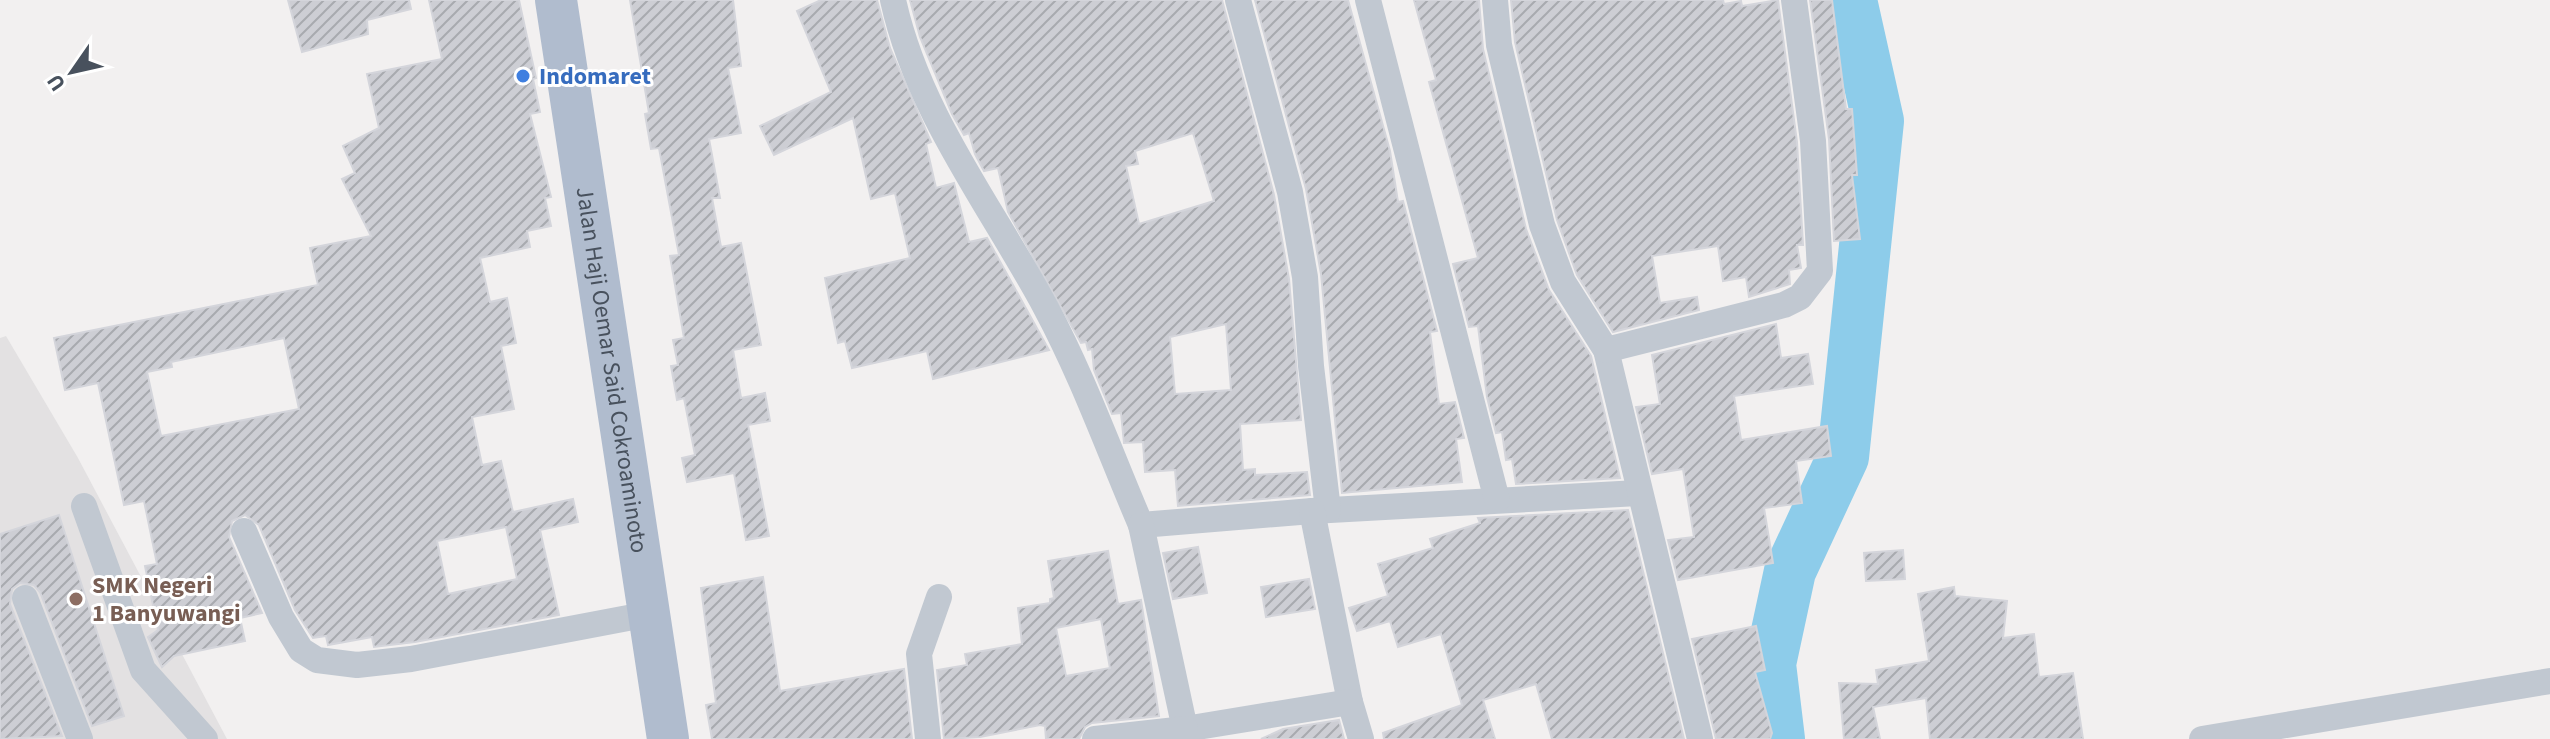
<svg xmlns="http://www.w3.org/2000/svg" width="2550" height="739" viewBox="0 0 2550 739" font-family="'Source Sans 3',sans-serif">
	<style>
		.education { fill: #e3e1e2 }
		.lines { fill: none; stroke-linecap: round; stroke-linejoin: round }
		.river { stroke: #8dccea; stroke-width: 52 }
		.building { fill: url(#building-hatch); stroke: #d4d5db; stroke-width: 2; fill-rule: evenodd }
		.minor { stroke: #c1c8d1; stroke-width: 26 }
		.primary { stroke: #b0bcce; stroke-width: 42 }
		.shop-dot { fill: #3f7fe0; stroke: #fff; stroke-width: 3 }
		.education-dot { fill: #8d6e63; stroke: #fff; stroke-width: 3 }
		.labels { text-anchor: middle; dominant-baseline: central; stroke-width: 6; stroke-linejoin: round; paint-order: stroke }
		.shop-label { font-size: 24px; font-weight: bold; fill: #366cbe; stroke: #fff; text-anchor: start }
		.street-label { font-size: 24px; fill: #48515d; stroke: #fff }
		.education-label { font-size: 24px; font-weight: bold; fill: #785e54; stroke: #fff; text-anchor: start }
	</style>
	<defs>
		<pattern id="building-hatch" width="6" height="6" patternUnits="userSpaceOnUse" patternTransform="scale(2)"><rect width="6" height="6" fill="#cdced4"/><path d="M-1 1l2-2M0 6l6-6M5 7l2-2" fill="none" stroke="#a8aaaf"/></pattern>
	</defs>
	<rect width="100%" height="100%" fill="#f2f0f0"/>
	<!-- education -->
	<polygon class="education" points="6,336 78,458 227,739 0,739 0,338"/>
	<g class="lines">
		<!-- river -->
		<polyline class="river" points="1779,739 1770,664 1790,571 1843,457 1878,121 1851,0"/>
	</g>
	<!-- building -->
	<g class="building">
		<polygon points="288,0 409,0 411,9 367,20 368,34 302,52"/>
		<path d="M429,0H519L536,78L533,79L540,112L530,114L551,197L545,198L551,226L527,231L530,247L480,258L490,302L507,298L516,343L501,346L514,409L472,417L482,465L501,461L513,512L573,499L578,522L540,530L559,615L415,642L374,647L372,637L328,645L326,636L313,638L295,610L259,525L245,515L232,521L229,537L262,613L240,618L245,641L174,656L162,667L148,637L158,630L145,566L157,564L144,501L124,505L98,383L65,390L54,338L318,285L310,248L371,236L342,179L355,173L343,146L379,128L367,74L442,59ZM284,338L299,409L161,436L147,372L172,367L171,362ZM506,527L517,579L448,594L437,541Z"/>
		<polygon points="630,0 733,0 741,66 728,68 741,133 709,139 720,198 712,198 721,247 741,243 761,345 733,350 741,398 765,393 770,421 748,425 769,536 746,540 734,473 687,482 682,458 695,455 684,398 677,400 671,366 678,365 673,340 684,338 670,256 679,255 659,148 651,149 645,114 649,113"/>
		<polygon points="821,0 877,0 890,48 931,142 926,144 936,188 954,183 969,242 987,238 1049,350 933,379 927,351 852,368 845,341 838,343 825,278 910,258 895,193 871,199 853,118 774,155 760,126 831,92 797,11"/>
		<path d="M910,0H1222L1274,195L1289,279L1301,420L1240,424L1243,470L1255,469V475L1307,472L1310,495L1178,506L1175,470L1145,472L1143,442L1124,443L1121,413L1112,414L1094,370L1092,349L1088,350L1086,342L1081,343L1008,212L998,168L984,171L975,154L969,133L964,135L952,114L920,37ZM1193,133L1214,201L1139,224L1126,166L1138,164L1135,151ZM1226,324L1231,390L1175,394L1170,337Z"/>
		<polygon points="1255,0 1348,0 1390,151 1398,202 1403,201 1437,331 1430,332 1439,404 1455,402 1464,438 1456,439 1462,482 1342,493 1321,274 1306,189"/>
		<polygon points="1414,0 1479,0 1483,49 1526,229 1549,290 1591,356 1620,478 1516,484 1512,459 1506,460 1502,432 1496,433 1487,397 1478,326 1469,327 1453,264 1478,258 1429,82 1436,80"/>
		<polygon points="1511,0 1723,0 1724,4 1741,1 1742,6 1778,0 1797,142 1803,245 1797,245 1801,268 1789,270 1790,284 1749,297 1746,277 1723,281 1718,246 1652,256 1660,303 1697,297 1699,310 1613,332 1577,275 1557,220 1515,42"/>
		<polygon points="1810,0 1832,0 1846,109 1852,109 1857,175 1852,175 1860,239 1834,241 1829,139"/>
		<polygon points="1776,324 1781,358 1808,354 1813,384 1734,396 1741,440 1827,426 1831,456 1796,461 1802,503 1764,508 1773,563 1678,580 1668,540 1694,537 1683,469 1652,474 1636,407 1660,404 1652,355"/>
		<polygon points="1628,510 1684,739 1552,739 1536,684 1483,700 1495,739 1384,739 1383,733 1462,705 1441,634 1398,647 1390,621 1357,631 1349,608 1388,596 1378,564 1433,548 1430,539 1480,523 1478,518"/>
		<polygon points="59,515 124,716 92,726 40,592 34,585 20,583 12,589 10,604 62,736 0,739 0,534"/>
		<polygon points="1198,547 1207,593 1173,599 1163,553"/>
		<polygon points="1903,550 1905,579 1866,581 1864,553"/>
		<path d="M1108,551L1118,604L1141,600L1159,716L1092,723L1085,727L1079,739H1046L1045,726L1040,725L980,737L944,739L937,670L967,665L965,654L1022,644L1018,608L1050,603V599L1054,598L1048,561ZM1101,619L1110,668L1066,676L1056,628Z"/>
		<polygon points="763,577 780,691 904,669 912,739 712,739 706,705 716,703 701,588"/>
		<polygon points="1309,579 1315,609 1266,617 1261,587"/>
		<polygon points="1954,587 1955,596 2007,601 2003,638 2034,634 2039,677 2073,673 2083,739 1930,739 1926,698 1873,707 1880,739 1844,739 1839,683 1878,684 1876,670 1929,661 1918,594"/>
		<polygon points="1756,626 1765,670 1755,672 1772,733 1770,739 1716,739 1692,639"/>
		<polygon points="1339,720 1344,739 1261,739 1283,729"/>
	</g>
	<g class="lines">
		<!-- minor -->
		<g class="minor">
			<path d="M893,0C918,114 992,207 1046,308C1083,377 1110,453 1141,525L1312,511L1638,493"/>
			<polyline points="1238,0 1290,192 1305,277 1311,366 1328,510"/>
			<polyline points="1368,0 1497,500"/>
			<polyline points="1495,0 1499,45 1542,225 1563,282 1606,350 1700,739"/>
			<polyline points="1606,350 1784,305 1800,297 1820,271 1813,141 1794,0"/>
			<polyline points="84,506 143,670 205,739"/>
			<polyline points="1312,511 1350,702"/>
			<polyline points="1141,525 1185,729 1350,702 1361,739"/>
			<polyline points="244,531 281,617 301,650 317,660 357,665 411,659 649,614"/>
			<polyline points="25,598 80,739"/>
			<polyline points="928,739 919,654 939,597"/>
			<polyline points="1095,739 1185,729"/>
			<polyline points="2202,739 2550,681"/>
		</g>
		<!-- primary -->
		<path class="primary" id="s1" d="M556,0L668,739"/>
	</g>
	<!-- markers -->
	<circle class="shop-dot" cx="523" cy="76" r="8"/>
	<circle class="education-dot" cx="76" cy="599" r="8"/>
	<g class="labels">
		<!-- shop labels -->
		<g class="shop-label">
			<text x="539" y="76">Indomaret</text>
		</g>
		<!-- street labels -->
		<g class="street-label">
			<text stroke="none"><textPath href="#s1" startOffset="374">Jalan Haji Oemar Said Cokroaminoto</textPath></text>
		</g>
		<!-- education labels -->
		<g class="education-label">
			<text x="92" y="585">SMK Negeri<tspan x="92" dy="28">1 Banyuwangi</tspan></text>
		</g>
	</g>
	<!-- north arrow -->
	<g transform="translate(72 72) rotate(236)" stroke="#ffffff" stroke-width="6" paint-order="stroke">
	<path d="M0-6L14 30L0 20L-14 30Z" fill="#48515d"/>
	<text y="-12" font-size="22" font-weight="bold" text-anchor="middle" fill="#48515d">U</text>
	</g>
</svg>
